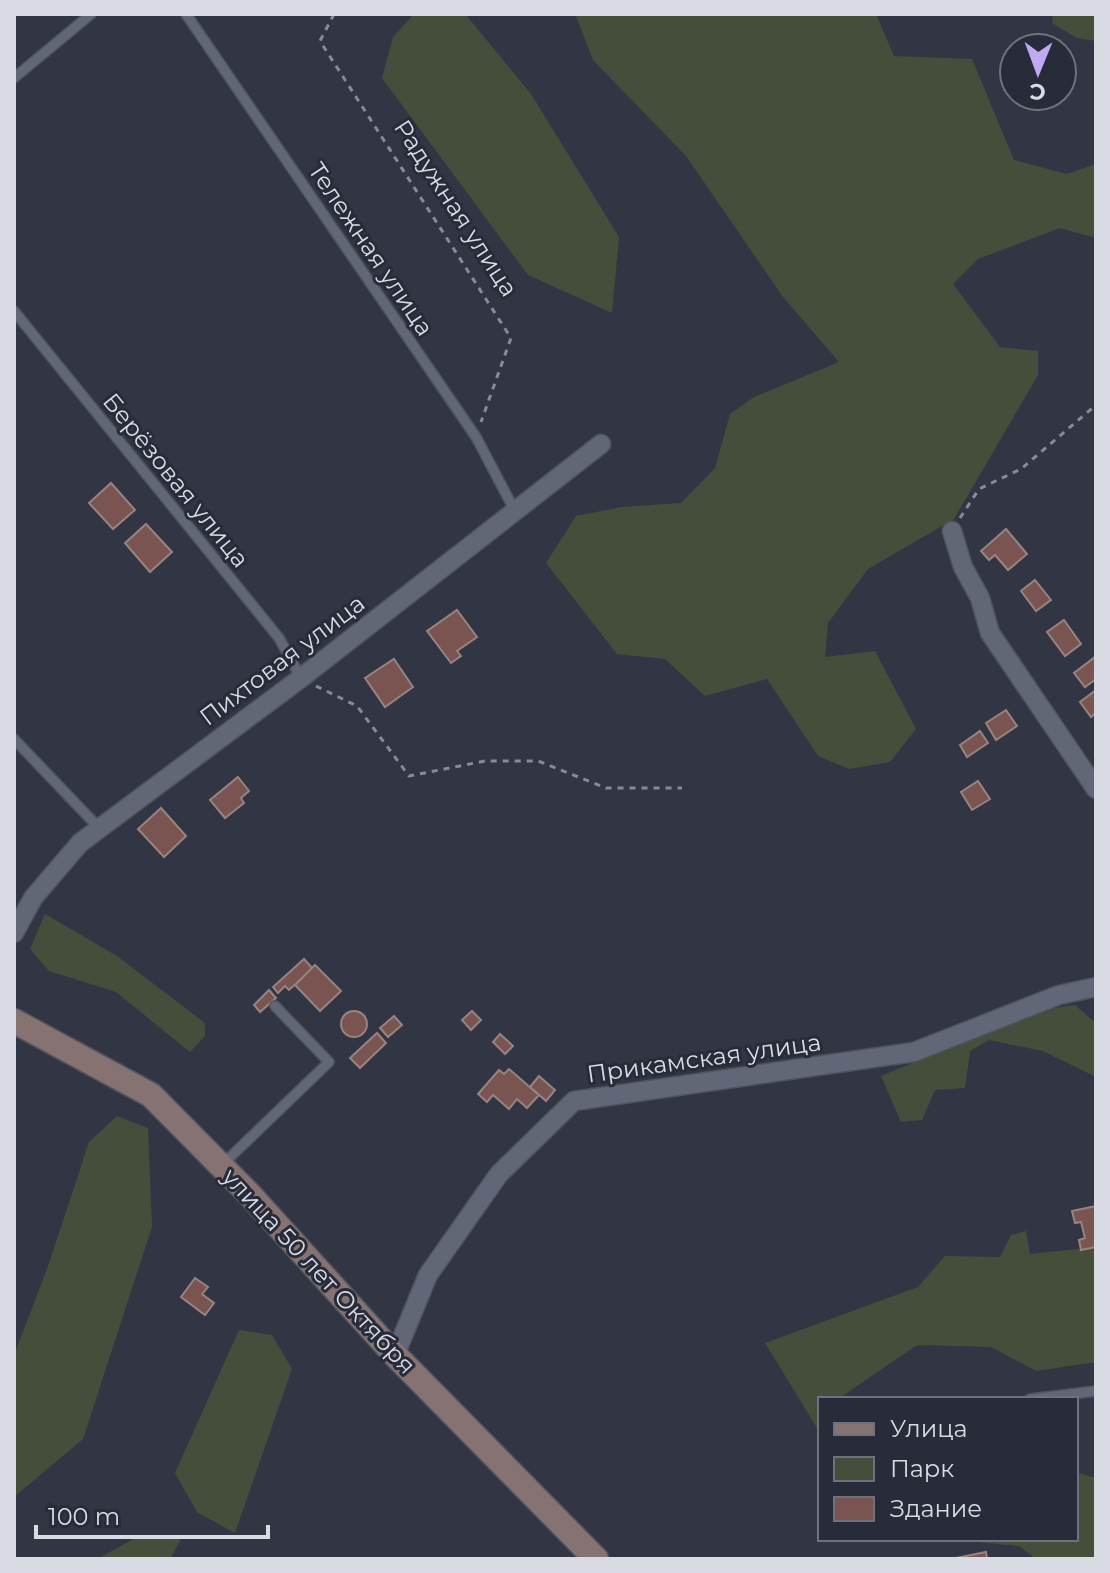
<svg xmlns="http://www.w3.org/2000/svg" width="1110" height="1573" viewBox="0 0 1110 1573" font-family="Montserrat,sans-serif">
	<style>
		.green { fill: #454e3a }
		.building { fill: #795450; stroke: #978380; stroke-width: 2 }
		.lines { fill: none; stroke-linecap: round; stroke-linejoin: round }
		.lane-casing { stroke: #4f535f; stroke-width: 12 }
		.street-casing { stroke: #4f535f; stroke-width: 21 }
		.secondary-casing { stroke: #4f535f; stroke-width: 27 }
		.path { stroke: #878b96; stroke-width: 3; stroke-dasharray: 6 6; stroke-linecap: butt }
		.lane { stroke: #626777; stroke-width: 9 }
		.street { stroke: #626777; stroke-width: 18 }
		.secondary { stroke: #867271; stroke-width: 24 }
		.labels { text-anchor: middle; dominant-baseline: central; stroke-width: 6; stroke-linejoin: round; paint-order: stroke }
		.street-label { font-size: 24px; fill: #d8dbe4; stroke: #282c3a }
	</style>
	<rect width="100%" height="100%" fill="#323644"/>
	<!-- green -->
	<g class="green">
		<polygon points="414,14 466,15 531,94 619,237 612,313 528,275 382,78 393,37"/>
		<polygon points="575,14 876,14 894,56 972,59 1014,160 1067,174 1096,164 1096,238 1060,228 978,259 953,284 1000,347 1038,351 1038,375 954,519 868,569 828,623 825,657 875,651 916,729 890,762 849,769 818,756 767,679 705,696 665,659 617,654 546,563 576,516 622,507 681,503 715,468 730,414 754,397 839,362 783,297 686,156 593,60"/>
		<polygon points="1053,14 1096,14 1096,41 1077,38 1052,23"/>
		<polygon points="45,914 117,956 205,1023 205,1036 190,1052 116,992 49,971 30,949"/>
		<polygon points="1075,1005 1096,1023 1096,1077 1043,1051 989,1040 970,1051 965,1088 935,1090 922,1120 901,1122 881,1076 1040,1010"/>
		<polygon points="117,1116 148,1128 152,1227 83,1439 14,1497 14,1355 47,1269 89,1142"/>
		<polygon points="1026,1231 1030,1254 1096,1247 1096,1362 1036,1371 991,1347 917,1345 838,1399 820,1399 820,1433 765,1343 918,1287 945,1256 1000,1257 1011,1235"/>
		<polygon points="239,1330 272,1335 292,1369 235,1533 197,1512 175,1473"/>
		<polygon points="1076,1472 1096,1478 1096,1559 1036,1559 1019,1546 956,1540 1076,1539"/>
		<polygon points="141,1535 181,1539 170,1559 97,1559"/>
	</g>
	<!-- building -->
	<g class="building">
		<polygon points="111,483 135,510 113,529 89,503"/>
		<polygon points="146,524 172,552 150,572 125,543"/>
		<polygon points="1006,529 1027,554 1008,570 995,555 989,560 981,551"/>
		<polygon points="1035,580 1051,600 1036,611 1021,591"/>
		<polygon points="457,610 477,637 457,651 461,656 451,663 427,631"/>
		<polygon points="1064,620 1081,644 1065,656 1047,632"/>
		<polygon points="1095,657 1096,679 1085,687 1074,673"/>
		<polygon points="394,659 413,687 385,707 365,678"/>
		<polygon points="1096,690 1096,713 1091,717 1080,702"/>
		<polygon points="1006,710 1017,726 996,740 986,723"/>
		<polygon points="980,731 988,743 967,757 960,745"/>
		<polygon points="238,777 249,791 241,798 244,803 225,818 210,800"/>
		<polygon points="978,781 990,799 972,810 961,792"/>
		<polygon points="161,808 186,836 164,857 138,829"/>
		<polygon points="304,959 313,969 289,990 285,986 278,993 273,987"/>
		<polygon points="315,965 341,991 320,1011 295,985"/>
		<polygon points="269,990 276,998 260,1012 254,1005"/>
		<circle cx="354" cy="1024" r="13"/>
		<polygon points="472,1011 481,1020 471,1030 462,1020"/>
		<polygon points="394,1016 402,1025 388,1037 380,1028"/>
		<polygon points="377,1033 386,1043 360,1068 350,1058"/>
		<polygon points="500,1034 513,1046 505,1054 493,1042"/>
		<polygon points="509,1069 539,1095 527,1108 517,1099 509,1109 493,1095 487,1102 478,1094 499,1070 504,1074"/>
		<polygon points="539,1076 555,1090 546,1101 530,1087"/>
		<polygon points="1096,1206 1096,1247 1081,1250 1079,1240 1085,1238 1081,1222 1075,1223 1072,1211"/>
		<polygon points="195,1278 208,1287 202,1294 214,1303 205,1315 181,1297"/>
		<polygon points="986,1552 987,1559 951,1559"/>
	</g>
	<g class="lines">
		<defs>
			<g id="lane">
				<polyline points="186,14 476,437 515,511"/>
				<polyline points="14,78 91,14"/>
				<polyline points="14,311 279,638 301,678"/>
				<polyline points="14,739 100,829"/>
				<polyline points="223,1164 329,1062 275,1006"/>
				<polyline points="1030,1399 1096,1391"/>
			</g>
			<g id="street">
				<polyline points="952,531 963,567 980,598 990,633 1096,789"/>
				<polyline points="14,933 33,898 80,843 301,678 601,444"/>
				<polyline points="395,1355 428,1275 499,1174 574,1101 914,1052 1059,995 1096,987"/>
			</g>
			<polyline id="secondary" points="14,1021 151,1095 251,1196 395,1355 596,1559"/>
		</defs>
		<!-- lane casing -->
		<use href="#lane" class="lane-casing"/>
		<!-- street casing -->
		<use href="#street" class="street-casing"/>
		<!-- secondary casing -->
		<use href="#secondary" class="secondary-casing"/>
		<!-- path -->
		<g class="path">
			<polyline points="334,14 320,41 511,338 481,422"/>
			<polyline points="960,518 979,489 1021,469 1096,405"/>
			<polyline points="316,686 357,706 409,776 485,761 538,761 606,788 682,788"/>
		</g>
		<!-- lane -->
		<use href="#lane" class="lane"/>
		<!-- street -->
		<use href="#street" class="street"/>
		<!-- secondary -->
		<use href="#secondary" class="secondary"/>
	</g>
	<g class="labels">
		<!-- street labels -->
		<g class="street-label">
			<text transform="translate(456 208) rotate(57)">Радужная улица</text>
			<text transform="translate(371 249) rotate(56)">Тележная улица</text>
			<text transform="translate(176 480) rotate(51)">Берёзовая улица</text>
			<text transform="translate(282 660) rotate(-37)">Пихтовая улица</text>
			<text transform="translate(704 1058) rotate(-8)">Прикамская улица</text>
			<text transform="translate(319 1271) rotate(47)">улица 50 лет Октября</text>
		</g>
	</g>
	<!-- border -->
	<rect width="1110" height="1573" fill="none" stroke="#d8dbe4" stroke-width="32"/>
	<!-- legend -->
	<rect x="818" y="1397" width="260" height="144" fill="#282c3a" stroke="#6e727e" stroke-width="2"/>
	<rect x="834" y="1423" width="40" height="12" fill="#867271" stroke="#6e727e" stroke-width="2"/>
	<text x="890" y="1437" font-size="24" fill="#d8dbe4">Улица</text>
	<rect x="834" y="1457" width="40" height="24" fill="#454e3a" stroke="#6e727e" stroke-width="2"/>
	<text x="890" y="1477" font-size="24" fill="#d8dbe4">Парк</text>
	<rect x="834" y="1497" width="40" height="24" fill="#795450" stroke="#6e727e" stroke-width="2"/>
	<text x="890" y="1517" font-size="24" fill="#d8dbe4">Здание</text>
	<!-- north arrow -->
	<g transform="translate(1038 72) rotate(181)"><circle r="38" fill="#282c3a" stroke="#6e727e" stroke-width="2"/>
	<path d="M0-6L14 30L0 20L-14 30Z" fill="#bfa8f4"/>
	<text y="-12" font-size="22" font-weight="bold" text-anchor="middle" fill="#d8dbe4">С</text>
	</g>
	<!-- scale -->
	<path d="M36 1525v12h232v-12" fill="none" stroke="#d8dbe4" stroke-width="4"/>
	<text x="48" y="1525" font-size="24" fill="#d8dbe4" stroke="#282c3a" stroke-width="6" paint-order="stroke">100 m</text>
</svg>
